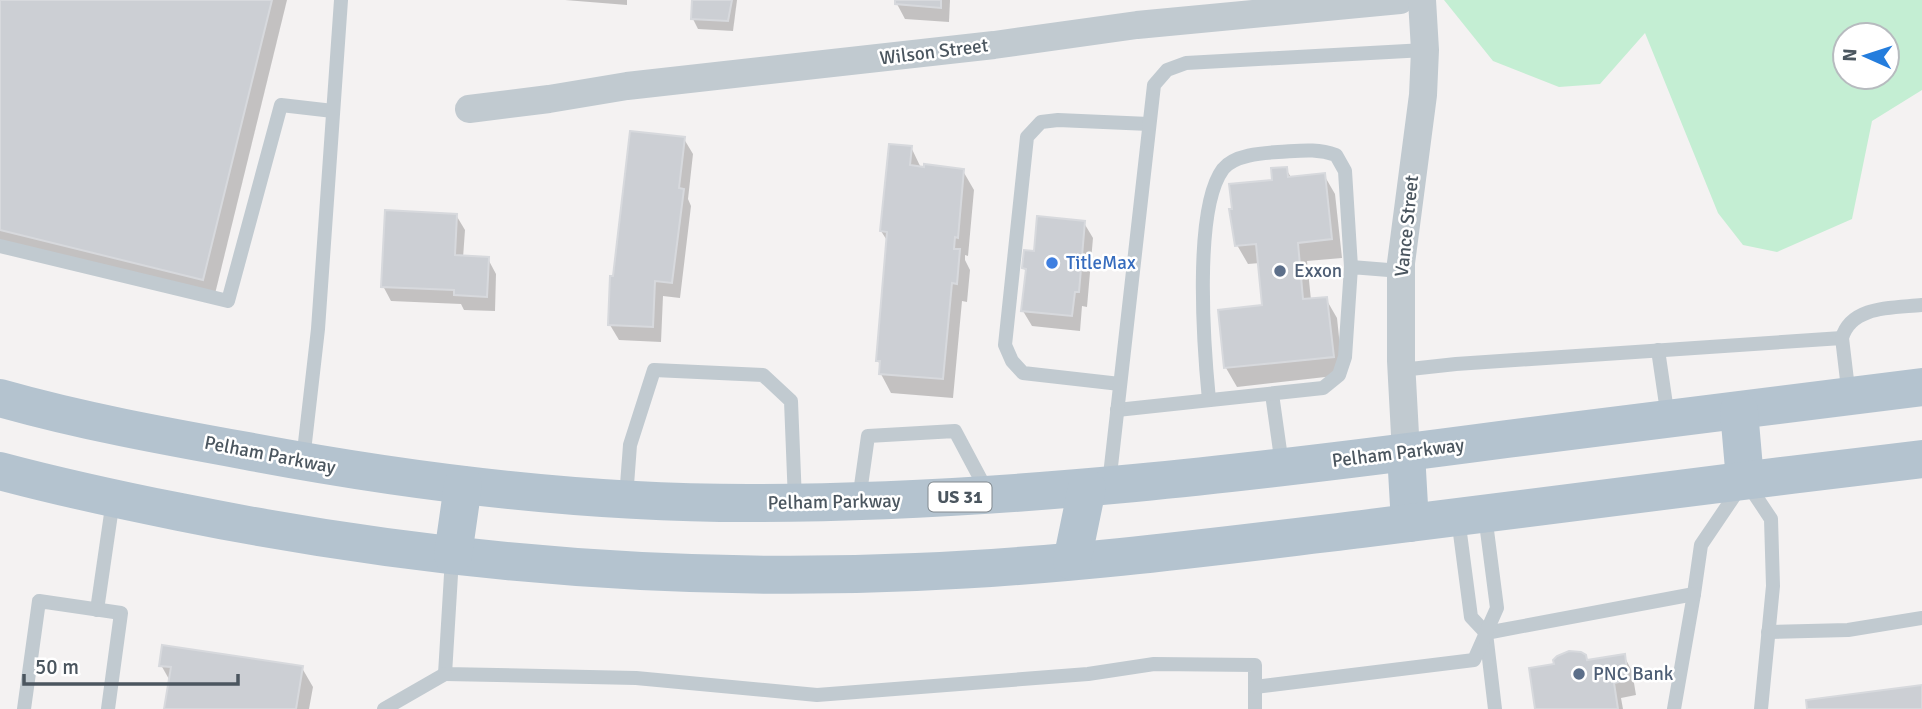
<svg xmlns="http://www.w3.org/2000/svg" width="1922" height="709" viewBox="0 0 1922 709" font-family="Signika,sans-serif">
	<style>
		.green { fill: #c4eed3; fill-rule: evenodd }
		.shadow { fill: #0003 }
		.building { fill: #cccfd4; stroke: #d7d9dd; stroke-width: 2 }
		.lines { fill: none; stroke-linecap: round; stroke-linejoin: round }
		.service { stroke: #c1cad0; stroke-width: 14 }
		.minor { stroke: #c1cad0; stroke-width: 28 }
		.primary { stroke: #b4c3cf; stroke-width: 38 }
		.shop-dot { fill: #3f7fe0; stroke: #fff; stroke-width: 2.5 }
		.service-dot { fill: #5c6f8a; stroke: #fff; stroke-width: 2.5 }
		.labels { text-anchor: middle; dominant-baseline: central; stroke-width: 5; stroke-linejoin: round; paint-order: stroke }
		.shield { fill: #fff; stroke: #81898f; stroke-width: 2 }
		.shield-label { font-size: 18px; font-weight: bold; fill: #4b565f }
		.street-label { font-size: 19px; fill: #4b565f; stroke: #fff }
		.shop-label { font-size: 19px; fill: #366cbe; stroke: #fff; text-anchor: start }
		.service-label { font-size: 19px; fill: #4e5e75; stroke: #fff; text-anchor: start }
	</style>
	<rect width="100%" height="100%" fill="#f4f2f2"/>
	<!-- green -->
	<path class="green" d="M1444,0H1922V90L1872,121L1852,219L1777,252L1743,245L1718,213L1645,33L1600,84L1559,87L1493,61ZM1845,35H1887V77H1845Z"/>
	<!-- shadow -->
	<g class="shadow">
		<polygon points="0,0 287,0 214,298 0,245"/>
		<polygon points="565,0 627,0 627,5"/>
		<polygon points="694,0 737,0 733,31 698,29 693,19"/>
		<polygon points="897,0 950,0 949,22 905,19 897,4"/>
		<polygon points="684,139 693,154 688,199 691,206 680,298 663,296 661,342 619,340 610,325 614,278"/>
		<polygon points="911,147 921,168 963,171 974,190 968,256 965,255 965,260 970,270 967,302 962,301 953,398 891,393 881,374 881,367 878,361 888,242 881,231"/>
		<polygon points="1286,169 1292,179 1324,175 1335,194 1342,258 1307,261 1311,300 1326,299 1337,318 1343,375 1237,387 1226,368 1264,306 1260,263 1248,264 1237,245 1273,182"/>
		<polygon points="456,215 465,230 463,258 488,259 496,274 495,311 464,310 461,304 391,301 383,286"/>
		<polygon points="1084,223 1093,238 1087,307 1082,306 1080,331 1032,326 1023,311 1027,274 1024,268 1035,253"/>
		<polygon points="1585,656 1588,661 1624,656 1632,671 1636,695 1621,698 1623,709 1537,709"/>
		<polygon points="161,665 302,668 313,687 309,709 166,709 170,681"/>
	</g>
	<!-- building -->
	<g class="building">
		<polygon points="0,0 272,0 203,280 0,230"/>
		<polygon points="692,0 732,0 728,21 691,19"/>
		<polygon points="895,0 941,0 941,8 895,4"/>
		<polygon points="630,131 685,137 679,188 684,189 672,283 655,281 653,327 608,325 610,276 613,276"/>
		<polygon points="889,144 912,146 910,165 924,167 924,164 964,169 958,238 955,237 954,249 960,249 957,284 952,283 943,379 879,374 880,361 876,361 887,232 880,231"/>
		<polygon points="1287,167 1288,177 1325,173 1332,239 1298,243 1303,299 1327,297 1334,357 1224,368 1218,310 1262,305 1256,244 1235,246 1229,209 1232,209 1229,184 1272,180 1271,168"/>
		<polygon points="385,210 457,214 455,255 489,257 487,297 454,295 454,290 381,287"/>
		<polygon points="1037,216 1085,221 1079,292 1075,292 1072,316 1021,311 1026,269 1022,268 1024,250 1034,251"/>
		<polygon points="162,645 303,666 296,709 164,709 171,667 159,666"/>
		<polygon points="1569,651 1581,652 1586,655 1587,660 1625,654 1628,680 1614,683 1618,709 1535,709 1529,668 1554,664 1553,660 1557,656"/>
		<polygon points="1922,685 1922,709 1807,709 1806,700"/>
	</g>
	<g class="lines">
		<!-- service -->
		<g class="service">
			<polyline points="0,246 228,301 281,105 333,111"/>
			<polyline points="1658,350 1668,418"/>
			<polyline points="1401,370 1456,364 1842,338"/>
			<polyline points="1120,384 1023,373 1012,361 1005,345 1027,137 1041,122 1058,120 1149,124"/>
			<polyline points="1272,394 1282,465"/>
			<path d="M1849,397L1842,338C1851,305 1894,308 1922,305"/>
			<path d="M1209,400C1204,349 1193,209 1223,169C1234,155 1262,153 1278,152C1299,151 1316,148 1336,155L1345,171L1351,267"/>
			<polyline points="1117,410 1323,388 1339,375 1345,357 1351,267 1401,271"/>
			<polyline points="303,460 318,329 341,0"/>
			<polyline points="1109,484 1154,85 1167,70 1186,63 1425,50"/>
			<polyline points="626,498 630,445 654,370 763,375 791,401 795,501"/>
			<polyline points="859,500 868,436 955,431 988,493"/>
			<polyline points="1458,518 1471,617 1486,633 1495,709"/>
			<polyline points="452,558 445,674 636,678 817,695 1088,674 1154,664 1255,665 1255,709"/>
			<polyline points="97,610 113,500"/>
			<polyline points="1768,632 1848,630 1922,618"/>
			<polyline points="1486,633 1694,594 1701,545 1745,480 1771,519 1773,586 1761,709"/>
			<polyline points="1255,687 1474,660 1497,608 1485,515"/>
			<polyline points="24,709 39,601 121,613 108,709"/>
			<polyline points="384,709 445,674"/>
			<polyline points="1674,709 1694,594"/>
		</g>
		<!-- minor -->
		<g class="minor">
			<polyline points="469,109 549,99 627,86 994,45 1137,25 1400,0"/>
			<polyline points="1406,453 1401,361 1401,263 1423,95 1425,50 1422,0"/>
		</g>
		<!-- primary -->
		<g class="primary">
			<path d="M0,398C81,421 164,436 247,451C416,483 588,504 760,503C1011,502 1259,472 1507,439C1645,421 1784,405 1922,387"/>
			<polyline points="1739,411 1745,480"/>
			<polyline points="1406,453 1410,523"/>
			<path d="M0,471C60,487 120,500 180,512C422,561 669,583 916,572C1065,566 1213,547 1362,529C1548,506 1735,481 1922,459"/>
			<polyline points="453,555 463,485"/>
			<polyline points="1072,561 1087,488"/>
		</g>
	</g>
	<!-- markers -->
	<circle class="shop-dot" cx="1052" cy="263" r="7"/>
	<g class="service-dot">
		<circle cx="1280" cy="271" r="7"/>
		<circle cx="1579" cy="674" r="7"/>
	</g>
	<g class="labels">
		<!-- shield labels -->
		<rect class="shield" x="928.5" y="482.5" width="63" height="29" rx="5"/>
		<g class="shield-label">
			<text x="960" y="497">US 31</text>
		</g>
		<!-- street labels -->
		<g class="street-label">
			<text transform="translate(934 52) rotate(-7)">Wilson Street</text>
			<text transform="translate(1407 226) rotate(-84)">Vance Street</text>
			<text transform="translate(1398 453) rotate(-7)">Pelham Parkway</text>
			<text transform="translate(270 455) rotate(11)">Pelham Parkway</text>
			<text transform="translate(834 502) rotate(-1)">Pelham Parkway</text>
		</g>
		<!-- shop labels -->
		<g class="shop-label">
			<text x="1066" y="263">TitleMax</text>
		</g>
		<!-- service labels -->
		<g class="service-label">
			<text x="1294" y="271">Exxon</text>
			<text x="1593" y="674">PNC Bank</text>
		</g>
	</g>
	<!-- north arrow -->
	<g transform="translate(1866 56) rotate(273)"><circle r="33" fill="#ffffff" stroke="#b7bbbf" stroke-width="2"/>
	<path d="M0-5L12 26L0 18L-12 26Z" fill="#247ddd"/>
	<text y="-10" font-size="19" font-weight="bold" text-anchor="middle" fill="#4b565f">N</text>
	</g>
	<!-- scale -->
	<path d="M24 674v10h214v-10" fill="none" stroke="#4b565f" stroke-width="3.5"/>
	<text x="35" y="674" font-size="21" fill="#4b565f" stroke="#ffffff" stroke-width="5" paint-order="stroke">50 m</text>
</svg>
